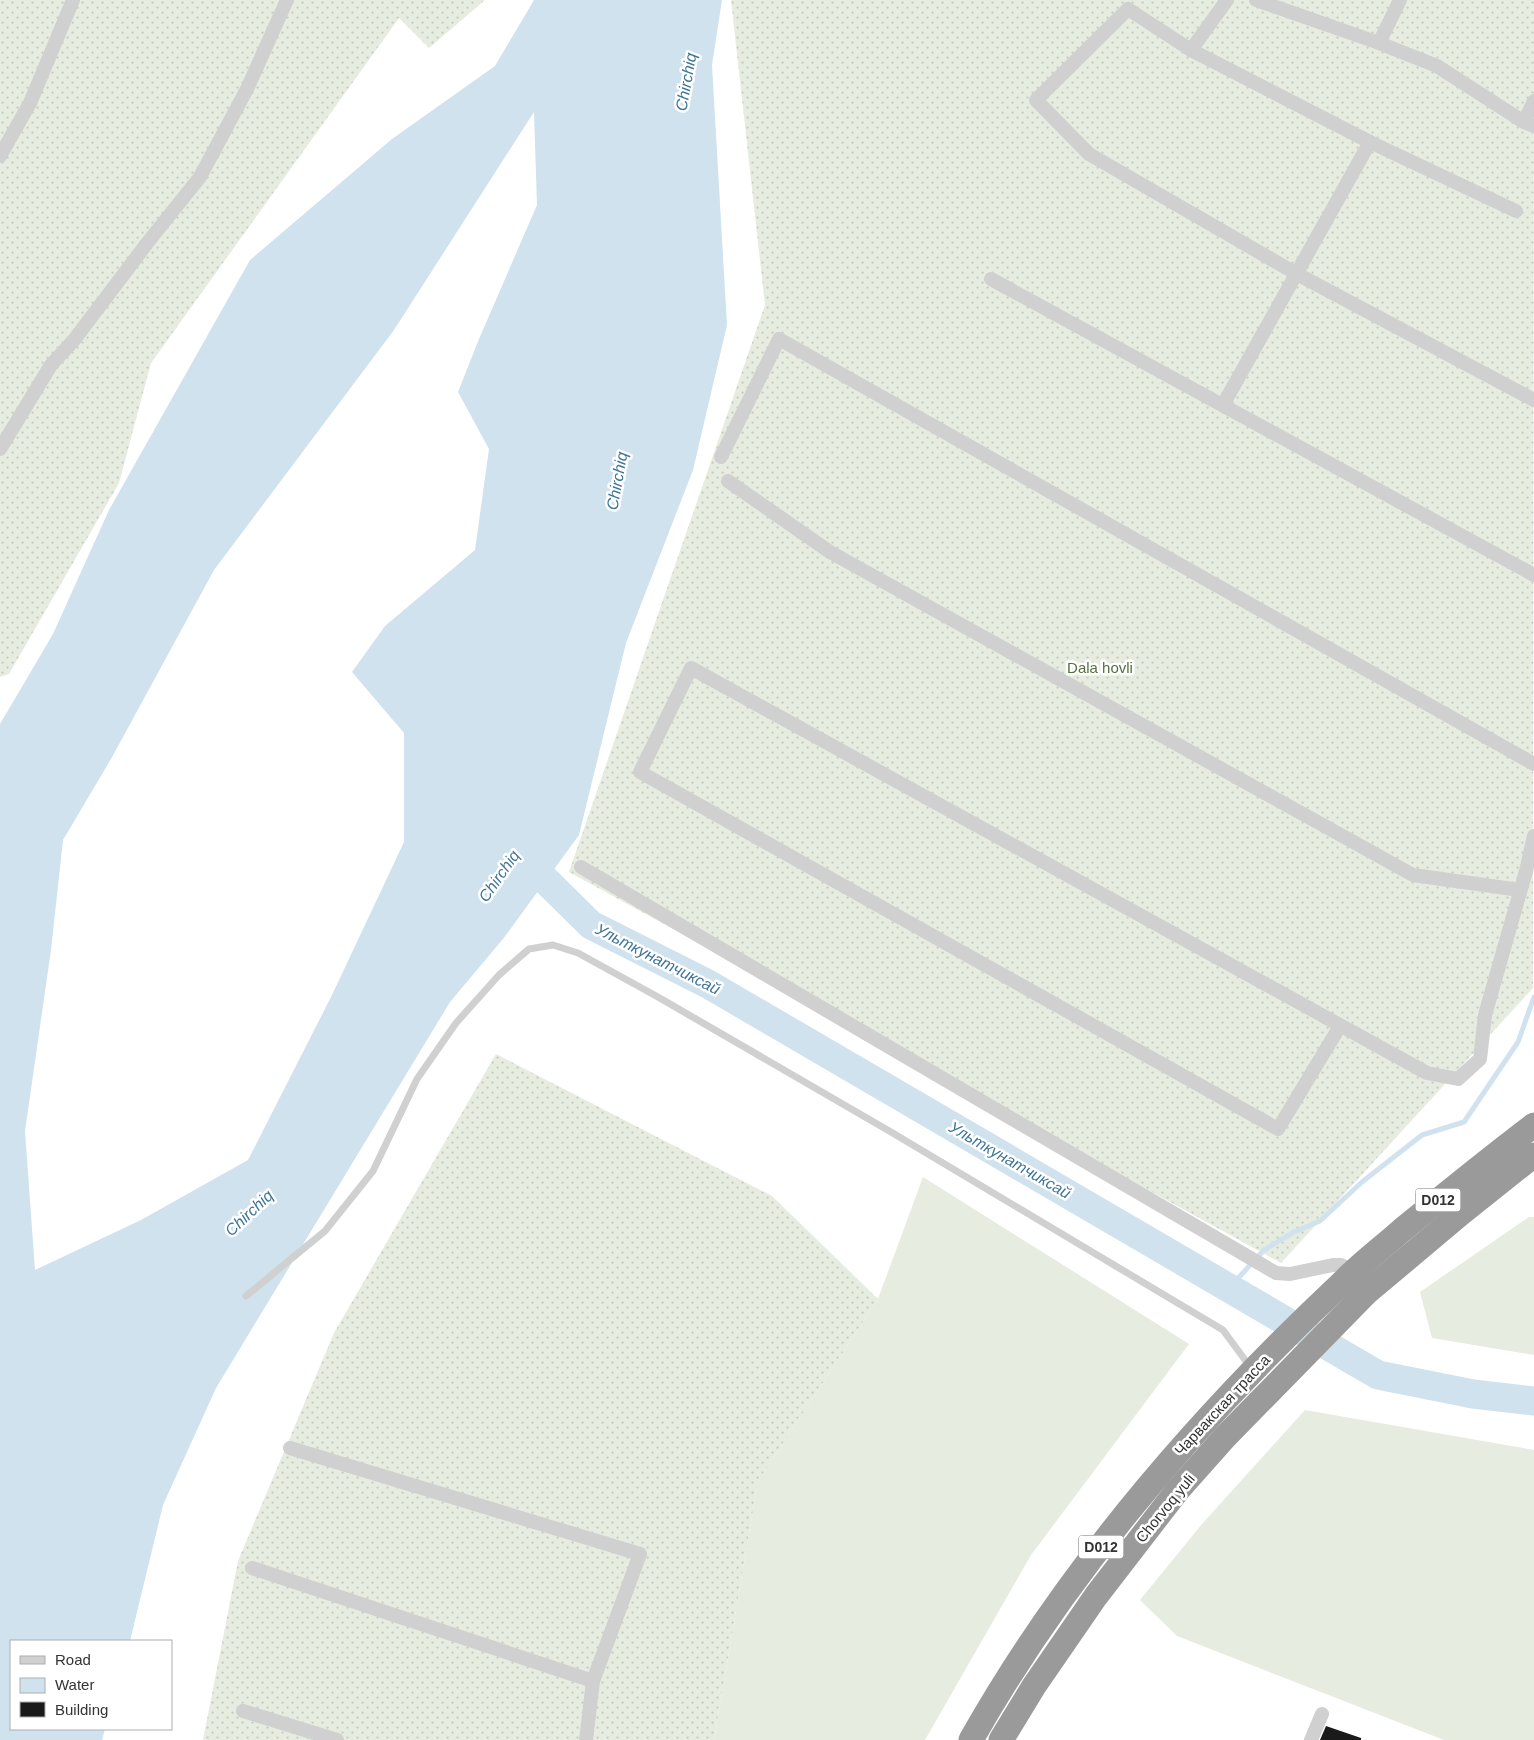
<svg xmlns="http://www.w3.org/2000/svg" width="1534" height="1740" viewBox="0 0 1534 1740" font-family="Helvetica,sans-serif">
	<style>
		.grass { fill: #e6ecdf }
		.garden { fill: url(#garden-dots) }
		.water { fill: #cfe2ee; fill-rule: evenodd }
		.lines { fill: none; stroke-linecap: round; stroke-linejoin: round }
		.stream { stroke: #cfe2ee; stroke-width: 5 }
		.river { stroke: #cfe2ee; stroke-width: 29 }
		.building { fill: #1a1a1a }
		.lane { stroke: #d0d0d0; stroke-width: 7 }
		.street { stroke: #d0d0d0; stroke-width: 14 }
		.highway { stroke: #9a9a9a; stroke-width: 25 }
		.labels { text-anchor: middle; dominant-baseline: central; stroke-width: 5; stroke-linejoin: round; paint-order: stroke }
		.shield { fill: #fff; stroke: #707070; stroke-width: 1 }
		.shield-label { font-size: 14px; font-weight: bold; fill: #333 }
		.park-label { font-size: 15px; fill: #56703f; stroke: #fff }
		.street-label { font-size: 15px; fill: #333; stroke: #fff }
		.water-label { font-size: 16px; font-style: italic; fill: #3f7597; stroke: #fff }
	</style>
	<defs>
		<pattern id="garden-dots" width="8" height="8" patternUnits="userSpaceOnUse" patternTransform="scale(1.25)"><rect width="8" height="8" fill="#e6ecdf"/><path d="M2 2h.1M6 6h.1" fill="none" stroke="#c6cbc0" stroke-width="1.8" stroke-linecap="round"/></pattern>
	</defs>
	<rect width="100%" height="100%" fill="#fff"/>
	<!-- grass -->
	<g class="grass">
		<polygon points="923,1177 1189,1344 1031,1555 925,1740 714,1740 758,1481 878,1299"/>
		<polygon points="1529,1217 1534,1217 1534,1355 1432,1338 1420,1292"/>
		<polygon points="1305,1410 1534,1450 1534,1740 1444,1740 1177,1636 1140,1600 1202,1524"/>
	</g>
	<!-- garden -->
	<g class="garden">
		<polygon points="0,0 485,0 429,48 399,18 151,363 119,483 9,674 0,677"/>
		<polygon points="731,0 1534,0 1533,988 1281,1263 569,872 765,305"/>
		<polygon points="496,1054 772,1196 878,1299 758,1481 714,1740 203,1740 238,1561 334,1333"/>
	</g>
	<!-- water -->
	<path class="water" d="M534,0H722L712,65L727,325L693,470L626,643L579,835L503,939L450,1002L216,1388L163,1505L130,1641H11V1729H105L102,1740H0V724L53,634L109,510L250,260L392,139L495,66ZM534,112L537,205L479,339L458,392L489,449L475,550L385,626L352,672L404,733V842L332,995L248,1160L141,1220L35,1270L25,1131L51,950L63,840L111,759L214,570L394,330Z"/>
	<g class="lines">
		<!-- stream -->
		<polyline class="stream" points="1229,1288 1264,1250 1294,1232 1320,1221 1362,1182 1422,1135 1464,1122 1518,1042 1534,997"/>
		<!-- river -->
		<polyline class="river" points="518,853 591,925 708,984 1378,1375 1473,1394 1534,1401"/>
	</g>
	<!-- building -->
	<polygon class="building" points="1326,1726 1361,1738 1361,1740 1320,1740"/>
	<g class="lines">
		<!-- lane -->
		<polyline class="lane" points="246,1296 325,1231 373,1171 417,1079 456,1023 499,975 529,949 553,945 578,953 658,997 891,1132 1223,1330 1251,1368"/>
		<!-- street -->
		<g class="street">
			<polyline points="1256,0 1379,43 1437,66 1524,122 1534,126"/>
			<polyline points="1379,43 1400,0"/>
			<polyline points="1191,50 1227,0"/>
			<polyline points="1524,122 1534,101"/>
			<polyline points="0,156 30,103 73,0"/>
			<polyline points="1516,211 1370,142 1191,50 1128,9 1036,100 1089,154 1297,274 1534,400"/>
			<polyline points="991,279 1534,575"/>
			<polyline points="1223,405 1370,142"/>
			<polyline points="0,449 51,365 74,340 148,242 200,177 247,89 287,0"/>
			<polyline points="721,457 779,339 1534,764"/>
			<polyline points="728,481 830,552 1413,875 1520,890"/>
			<polyline points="581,867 1276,1273 1290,1274 1333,1265 1341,1265 1354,1271"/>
			<polyline points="1340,1026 1278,1129 640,772 691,668 1427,1073 1458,1079 1480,1059 1485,1015 1526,871 1534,836"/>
			<polyline points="290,1448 640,1554 593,1681 586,1740"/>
			<polyline points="252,1568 593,1681"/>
			<polyline points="243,1711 337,1740"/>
			<polyline points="1311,1740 1322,1714"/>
		</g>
		<!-- highway -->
		<g class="highway">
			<path d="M971,1740C1068,1568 1201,1415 1345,1280C1363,1262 1383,1247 1402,1230C1446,1194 1489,1159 1534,1125"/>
			<polyline points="1001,1740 1034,1686 1096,1596 1177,1491 1225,1437 1366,1293 1460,1214 1534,1155"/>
		</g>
	</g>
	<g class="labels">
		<!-- shield labels -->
		<g class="shield">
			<rect x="1415.5" y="1188.5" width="45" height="23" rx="4"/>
			<rect x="1078.5" y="1535.5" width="45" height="23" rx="4"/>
		</g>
		<g class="shield-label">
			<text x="1438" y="1200">D012</text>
			<text x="1101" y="1547">D012</text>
		</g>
		<!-- park labels -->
		<g class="park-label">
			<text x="1100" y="667">Dala hovli</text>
		</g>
		<!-- street labels -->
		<g class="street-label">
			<text transform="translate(1222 1405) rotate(-47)">Чарвакская трасса</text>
			<text transform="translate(1165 1508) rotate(-51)">Chorvoq yuli</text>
		</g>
		<!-- water labels -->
		<g class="water-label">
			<text transform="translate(686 82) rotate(-80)">Chirchiq</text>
			<text transform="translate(617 481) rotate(-80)">Chirchiq</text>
			<text transform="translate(499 876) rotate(-55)">Chirchiq</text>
			<text transform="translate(658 959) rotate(27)">Ульткунатчиксай</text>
			<text transform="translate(1010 1160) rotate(30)">Ульткунатчиксай</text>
			<text transform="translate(249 1213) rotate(-43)">Chirchiq</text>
		</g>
	</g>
	<!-- legend -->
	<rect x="10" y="1640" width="162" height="90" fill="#ffffff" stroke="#adadad"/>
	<rect x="20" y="1656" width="25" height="8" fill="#d0d0d0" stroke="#adadad"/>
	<text x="55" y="1665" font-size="15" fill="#333333">Road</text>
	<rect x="20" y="1678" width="25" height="15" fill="#cfe2ee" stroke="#adadad"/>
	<text x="55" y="1690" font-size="15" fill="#333333">Water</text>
	<rect x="20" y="1702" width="25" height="15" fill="#1a1a1a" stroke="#adadad"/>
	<text x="55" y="1715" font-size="15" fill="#333333">Building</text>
</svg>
